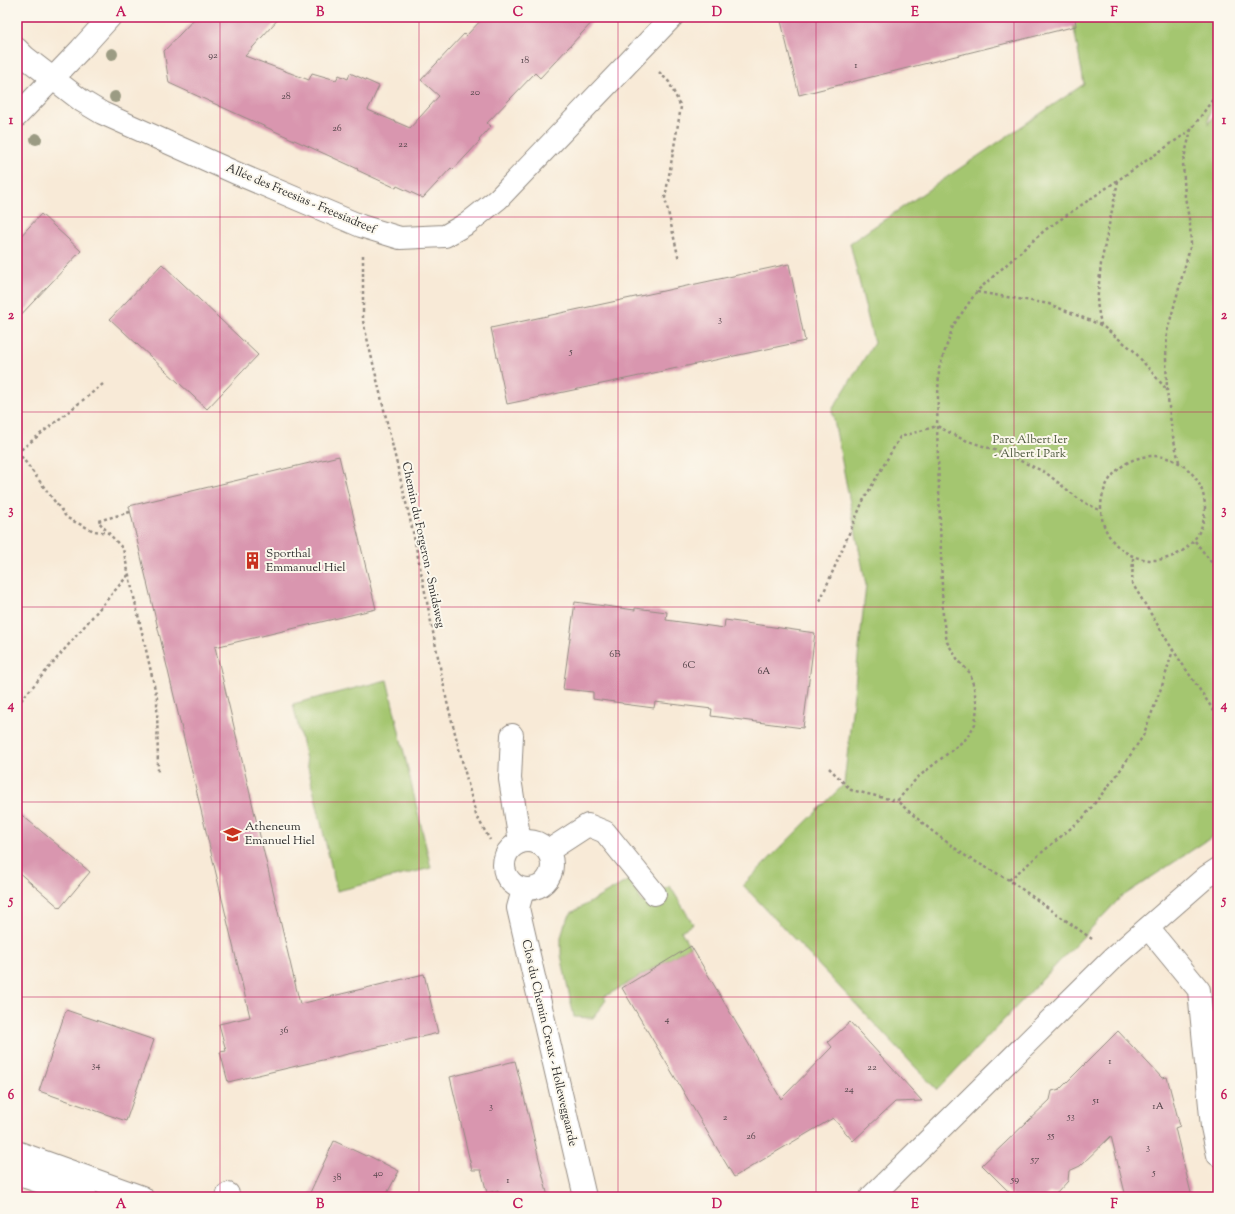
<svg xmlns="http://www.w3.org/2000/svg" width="1235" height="1214" viewBox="0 0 1235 1214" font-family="'Sorts Mill Goudy',serif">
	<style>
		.green { fill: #a4c66f; stroke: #68784d }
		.building { fill: #d996af }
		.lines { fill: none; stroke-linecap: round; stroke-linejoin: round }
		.minor-casing { stroke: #928a81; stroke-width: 24 }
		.path { stroke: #928a81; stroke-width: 2.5; stroke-dasharray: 3 3; stroke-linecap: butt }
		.minor { stroke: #fff; stroke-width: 22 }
		.tree { fill: #9b9b83 }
		.grid { fill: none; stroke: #c2185b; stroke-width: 1; stroke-opacity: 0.55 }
		.labels { text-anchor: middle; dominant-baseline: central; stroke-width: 4; stroke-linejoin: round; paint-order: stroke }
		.number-label { font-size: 10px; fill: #56464c }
		.street-label { font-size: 12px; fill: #2b2b2b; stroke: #fbf7ec }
		.park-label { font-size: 12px; fill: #4f5a3f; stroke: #fbf7ec }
		.poi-label { font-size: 12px; fill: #2b2b2b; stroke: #fbf7ec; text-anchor: start }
		.neatline { fill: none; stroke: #c2185b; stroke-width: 1.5 }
		.grid-label { font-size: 13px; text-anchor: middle; font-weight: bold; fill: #c2185b }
	</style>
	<rect width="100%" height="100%" fill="#fbf7ec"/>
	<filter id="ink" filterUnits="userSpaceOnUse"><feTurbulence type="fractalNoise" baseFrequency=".025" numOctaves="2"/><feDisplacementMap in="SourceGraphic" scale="8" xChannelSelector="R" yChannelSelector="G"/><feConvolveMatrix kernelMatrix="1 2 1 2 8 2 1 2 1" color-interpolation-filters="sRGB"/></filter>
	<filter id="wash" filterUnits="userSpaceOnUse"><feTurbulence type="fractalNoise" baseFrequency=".012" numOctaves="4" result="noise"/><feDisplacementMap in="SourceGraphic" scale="16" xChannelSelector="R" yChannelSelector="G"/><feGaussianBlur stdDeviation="0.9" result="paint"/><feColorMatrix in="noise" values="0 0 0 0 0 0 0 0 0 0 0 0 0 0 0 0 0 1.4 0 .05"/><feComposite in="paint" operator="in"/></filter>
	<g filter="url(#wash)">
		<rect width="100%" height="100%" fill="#f8ead7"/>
		<!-- green -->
		<g class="green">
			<polygon points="1072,17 1218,17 1218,73 1208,124 1218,111 1218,833 1120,898 937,1090 743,885 844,784 866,585 832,410 874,343 850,243 1084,84"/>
			<polygon points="387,680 431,868 337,891 293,704"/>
			<polygon points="629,880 643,903 670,886 693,924 681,931 690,947 604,997 606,1000 593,1018 574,1017 561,955 561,938 564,926 571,913"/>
		</g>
		<g id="blocks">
			<!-- building -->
			<g class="building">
				<polygon points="196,17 280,17 245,56 309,80 312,73 336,80 339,75 348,79 350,73 379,86 368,110 410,128 439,96 421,80 464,34 466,36 484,17 597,17 540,78 535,73 487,123 491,126 479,140 480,141 453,170 451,168 423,198 397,186 396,188 357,170 358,169 169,83 164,51"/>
				<polygon points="780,17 1075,17 1076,26 799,95"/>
				<polygon points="41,214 81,251 17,319 17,240"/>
				<polygon points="162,264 258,355 207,409 110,319"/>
				<polygon points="789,264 805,341 507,404 491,328"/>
				<polygon points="339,456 376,609 215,647 300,1004 424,974 438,1033 228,1082 220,1052 226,1051 219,1024 250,1017 129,506"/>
				<polygon points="575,602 635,610 635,608 667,612 666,620 724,628 725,620 815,633 803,728 711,716 712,709 655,702 654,708 623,704 622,703 593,699 593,692 563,689"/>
				<polygon points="17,811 90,872 60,908 17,871"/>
				<polygon points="691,946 781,1099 832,1047 828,1042 850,1022 922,1101 895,1102 853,1141 833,1118 734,1177 622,988"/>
				<polygon points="66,1010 154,1040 126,1121 39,1091"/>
				<polygon points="1118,1031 1162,1078 1167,1077 1180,1126 1175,1128 1192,1197 1126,1197 1111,1136 1080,1166 1069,1171 1068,1181 1057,1193 1049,1193 1044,1197 1014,1197 982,1165 1050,1100 1052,1091 1060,1089"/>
				<polygon points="515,1061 522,1088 548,1197 500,1197 498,1190 487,1193 481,1170 472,1170 450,1077"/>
				<polygon points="334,1141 366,1156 367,1155 399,1171 385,1197 308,1197"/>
			</g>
		</g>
	</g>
	<g filter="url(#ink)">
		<use href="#blocks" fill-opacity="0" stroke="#928a81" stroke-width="1"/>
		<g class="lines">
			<defs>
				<g id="minor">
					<polyline points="17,49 25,57 82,101 102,113 236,173 361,226 400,238 445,236 468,223 498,199 672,17"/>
					<polyline points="17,116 81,49 110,17"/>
					<polyline points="512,735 510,779 520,842"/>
					<circle cx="528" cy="865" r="24"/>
					<polyline points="548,851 588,825 605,832 655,894"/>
					<polyline points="523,890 518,908 585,1197"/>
					<polyline points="1148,928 1199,990 1212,1127 1218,1155"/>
					<polyline points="17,1152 142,1197"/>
					<polyline points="17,1174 86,1197"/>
					<polyline points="227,1197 228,1194"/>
					<polyline points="871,1197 1112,959 1206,877 1218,869"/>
				</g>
			</defs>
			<!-- minor casing -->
			<use href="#minor" class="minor-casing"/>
			<!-- path -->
			<g class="path">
				<polyline points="659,72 669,82 681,107 665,198 679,260"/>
				<polyline points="1118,181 1101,264 1097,303 1101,325 1133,350 1167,390"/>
				<polyline points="363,255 363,321 413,532 447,702 476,815 490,840"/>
				<polyline points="977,292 1049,304 1101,325"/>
				<polyline points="103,384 18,452 67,518 94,531 109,533"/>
				<circle cx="1153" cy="508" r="52"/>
				<polyline points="1179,462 1172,432 1167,390 1166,359 1167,332 1191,244 1190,224 1185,197 1183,162 1191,130 1218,92"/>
				<polyline points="130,512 98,521 123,549 157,698 158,772"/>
				<polyline points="1195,541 1218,571"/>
				<polyline points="1133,558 1132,583 1173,650 1218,717"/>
				<polyline points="820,601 863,501 900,437 937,426 962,439 1001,452 1045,472 1080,500 1099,510"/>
				<polyline points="17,705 129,574"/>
				<polyline points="829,768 851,790 897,801"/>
				<polyline points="1009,880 1083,818 1117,775 1143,736 1163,683 1173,650"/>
				<polyline points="1092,939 1009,880 967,857 932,831 897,801 917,778 967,738 975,724 977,707 974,688 970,673 958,660 947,642 943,618 937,426 939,369 953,326 977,291 1045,230 1191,130"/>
			</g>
			<!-- minor -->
			<use href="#minor" class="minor"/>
		</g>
		<!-- trees -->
		<g class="tree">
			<circle cx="112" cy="54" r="6"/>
			<circle cx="115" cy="97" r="6"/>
			<circle cx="36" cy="139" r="6"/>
		</g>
	</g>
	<!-- grid -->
	<path class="grid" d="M220,17V1197M419,17V1197M618,17V1197M816,17V1197M1014,17V1197M17,217H1218M17,412H1218M17,607H1218M17,802H1218M17,997H1218"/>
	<!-- icons -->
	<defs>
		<symbol id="building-bare" viewBox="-9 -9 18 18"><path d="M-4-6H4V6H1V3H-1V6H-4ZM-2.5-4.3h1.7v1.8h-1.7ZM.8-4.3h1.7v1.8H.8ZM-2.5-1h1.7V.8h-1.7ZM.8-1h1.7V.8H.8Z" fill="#c8321e" stroke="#fbf7ec" stroke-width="2.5" paint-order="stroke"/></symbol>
		<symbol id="school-bare" viewBox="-9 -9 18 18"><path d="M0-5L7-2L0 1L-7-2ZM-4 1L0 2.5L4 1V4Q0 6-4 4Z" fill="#c8321e" stroke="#fbf7ec" stroke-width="2.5" paint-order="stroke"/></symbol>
	</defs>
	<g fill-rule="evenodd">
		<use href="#building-bare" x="240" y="548" width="25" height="25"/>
		<use href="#school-bare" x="220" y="822" width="25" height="25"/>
	</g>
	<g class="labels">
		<!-- number labels -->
		<g class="number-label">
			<text x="213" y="55">92</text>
			<text x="525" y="60">18</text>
			<text x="856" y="65">1</text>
			<text x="475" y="92">20</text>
			<text x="286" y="96">28</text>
			<text x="337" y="128">26</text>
			<text x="403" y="144">22</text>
			<text x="720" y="319">3</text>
			<text x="571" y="351">5</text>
			<text x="615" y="654">6B</text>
			<text x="689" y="665">6C</text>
			<text x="764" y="671">6A</text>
			<text x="667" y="1019">4</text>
			<text x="284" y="1030">36</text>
			<text x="1110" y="1061">1</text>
			<text x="96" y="1065">34</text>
			<text x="872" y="1067">22</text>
			<text x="849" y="1089">24</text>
			<text x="1096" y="1100">51</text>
			<text x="491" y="1106">3</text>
			<text x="1158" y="1106">1A</text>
			<text x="1071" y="1116">53</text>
			<text x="725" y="1117">2</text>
			<text x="1051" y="1135">55</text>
			<text x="751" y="1136">26</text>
			<text x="1148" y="1147">3</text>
			<text x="1035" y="1159">57</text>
			<text x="1154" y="1172">5</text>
			<text x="378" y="1173">40</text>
			<text x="337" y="1177">38</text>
			<text x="1015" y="1179">59</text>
			<text x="508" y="1180">1</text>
		</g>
		<!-- street labels -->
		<g class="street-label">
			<text transform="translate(301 199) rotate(23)">Allée des Freesias - Freesiadreef</text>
			<text transform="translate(423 545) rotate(78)">Chemin du Forgeron - Smidsweg</text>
			<text transform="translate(549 1043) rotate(77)">Clos du Chemin Creux - Holleweggaarde</text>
		</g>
		<!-- park labels -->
		<g class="park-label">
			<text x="1030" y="440">Parc Albert Ier<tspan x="1030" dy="14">- Albert I Park</tspan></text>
		</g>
		<!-- poi labels -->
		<g class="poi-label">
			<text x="266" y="554">Sporthal<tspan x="266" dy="14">Emmanuel Hiel</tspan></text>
			<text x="245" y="827">Atheneum<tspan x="245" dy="14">Emanuel Hiel</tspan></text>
		</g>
	</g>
	<!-- margin -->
	<rect width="1235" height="1214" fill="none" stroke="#fbf7ec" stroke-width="44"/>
	<rect x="22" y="22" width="1191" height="1170" class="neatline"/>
	<g class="grid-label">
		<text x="121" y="16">A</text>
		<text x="320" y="16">B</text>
		<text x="518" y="16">C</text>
		<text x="717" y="16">D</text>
		<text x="915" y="16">E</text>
		<text x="1114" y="16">F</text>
		<text x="11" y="124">1</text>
		<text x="1224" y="124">1</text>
		<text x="11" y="319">2</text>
		<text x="1224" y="319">2</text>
		<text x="11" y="514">3</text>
		<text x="1224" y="514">3</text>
		<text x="11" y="709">4</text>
		<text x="1224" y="709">4</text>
		<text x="11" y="904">5</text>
		<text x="1224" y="904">5</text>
		<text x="11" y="1099">6</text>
		<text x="1224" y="1099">6</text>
		<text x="121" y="1208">A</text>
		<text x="320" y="1208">B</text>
		<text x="518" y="1208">C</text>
		<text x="717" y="1208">D</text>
		<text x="915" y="1208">E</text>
		<text x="1114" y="1208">F</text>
	</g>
</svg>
